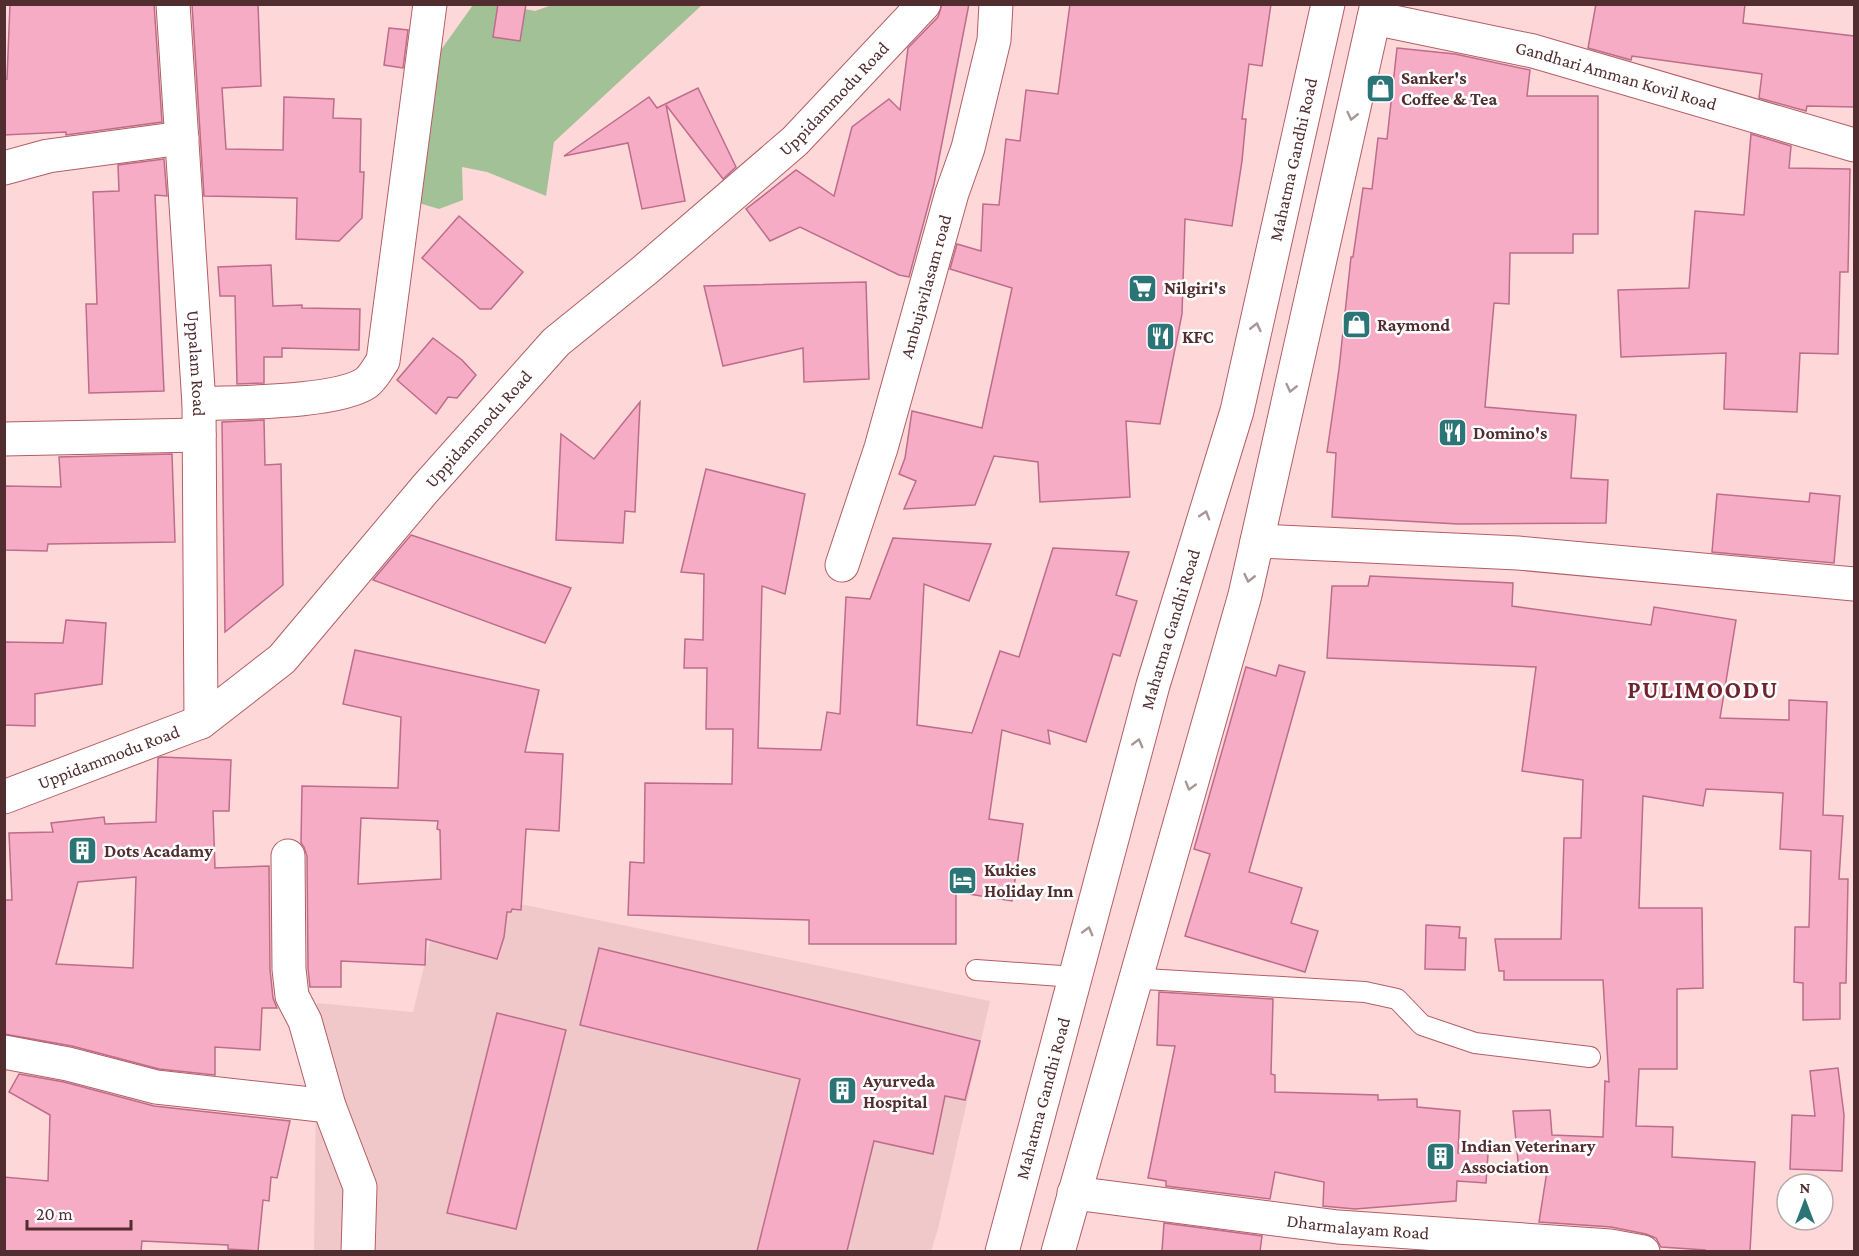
<svg xmlns="http://www.w3.org/2000/svg" width="1859" height="1256" viewBox="0 0 1859 1256" font-family="'Crimson Pro',serif">
	<style>
		.built { fill: #f1c8c9 }
		.green { fill: #a3c197 }
		.building { fill: #f7acc6; stroke: #bd6c8b; stroke-width: 1.5; fill-rule: evenodd }
		.lines { fill: none; stroke-linecap: round; stroke-linejoin: round }
		.lane-casing { stroke: #b25e64; stroke-width: 22 }
		.street-casing { stroke: #b25e64; stroke-width: 35 }
		.secondary-casing { stroke: #b25e64; stroke-width: 35 }
		.primary-casing { stroke: #b25e64; stroke-width: 35 }
		.lane { stroke: #fff; stroke-width: 20 }
		.street { stroke: #fff; stroke-width: 33 }
		.secondary { stroke: #fff; stroke-width: 33 }
		.primary { stroke: #fff; stroke-width: 33 }
		.oneway { stroke: #a89697 }
		.labels { text-anchor: middle; dominant-baseline: central; stroke-width: 5; stroke-linejoin: round; paint-order: stroke }
		.street-label { font-size: 18px; fill: #512d2f; stroke: #fff }
		.poi-label { font-size: 18px; font-weight: bold; fill: #512d2f; stroke: #fff; text-anchor: start }
		.district-label { font-size: 24px; font-weight: bold; letter-spacing: 1.5px; fill: #71242e; stroke: #fff }
	</style>
	<rect width="100%" height="100%" fill="#fed8d8"/>
	<!-- built -->
	<polygon class="built" points="443,888 990,1001 938,1229 931,1251 314,1252 317,1003 413,1012"/>
	<!-- green -->
	<polygon class="green" points="555,4 702,5 554,142 546,196 487,172 462,167 463,200 439,209 412,201 438,54 473,5 504,5 535,11"/>
	<!-- building -->
	<g class="building">
		<polygon points="10,4 154,4 162,122 66,135 66,132 4,135 4,79 7,79"/>
		<polygon points="192,4 258,4 261,86 222,88 226,149 283,150 284,97 334,99 333,118 361,119 360,172 364,172 362,218 339,241 296,239 297,198 204,196"/>
		<polygon points="498,4 526,4 520,41 493,37"/>
		<polygon points="942,4 969,4 934,184 909,277 899,275 800,227 770,241 746,209 796,170 834,196 852,127 889,99 900,110 908,48 938,17"/>
		<polygon points="1070,4 1271,4 1262,66 1249,64 1242,119 1246,119 1242,161 1232,226 1185,219 1182,314 1160,424 1126,421 1130,497 1040,502 1038,462 994,456 975,505 904,509 916,481 899,474 905,458 912,411 982,428 1012,288 950,269 957,244 981,251 983,204 999,205 1006,139 1020,141 1026,90 1058,94"/>
		<polygon points="1596,4 1745,4 1743,23 1854,36 1854,107 1807,106 1806,111 1759,98 1762,74 1632,56 1631,60 1588,48"/>
		<polygon points="389,28 408,30 403,68 384,65"/>
		<polygon points="1397,48 1455,54 1530,70 1527,96 1598,96 1598,234 1573,234 1573,253 1510,253 1509,304 1494,303 1485,407 1576,415 1571,478 1608,480 1606,523 1458,524 1332,517 1336,453 1327,452 1339,369 1351,257 1353,257 1363,188 1372,189 1378,138 1387,139"/>
		<polygon points="698,88 736,167 723,179 666,105 685,201 642,209 628,143 564,156 649,97 657,108"/>
		<polygon points="1751,134 1791,146 1789,168 1850,169 1848,272 1840,272 1838,354 1800,353 1797,412 1724,409 1726,353 1621,357 1618,290 1689,288 1695,211 1744,215"/>
		<polygon points="164,159 167,196 155,195 164,391 89,393 86,304 97,304 93,192 119,191 118,165"/>
		<polygon points="459,216 523,272 491,309 480,309 422,258"/>
		<polygon points="271,265 273,306 302,305 302,308 360,309 359,350 282,348 282,357 264,357 264,383 237,384 235,296 220,296 218,267"/>
		<polygon points="866,282 869,379 804,382 803,348 723,366 704,286"/>
		<polygon points="433,338 462,360 476,375 457,398 448,397 436,414 397,380"/>
		<polygon points="640,402 635,512 625,511 623,543 556,540 561,434 594,459"/>
		<polygon points="264,420 265,465 281,464 283,585 225,632 222,422"/>
		<polygon points="172,454 175,542 48,544 47,551 4,550 4,486 61,487 59,457"/>
		<polygon points="706,469 805,494 785,594 762,586 758,748 821,750 827,712 840,714 846,597 870,599 893,538 991,544 969,601 924,584 917,725 972,733 1000,651 1019,657 1053,548 1129,552 1116,595 1137,601 1120,656 1113,654 1086,742 1048,730 1050,744 1002,730 989,819 1023,824 1012,901 956,892 956,944 809,944 809,920 628,915 630,862 644,863 645,783 732,784 733,729 706,729 707,668 684,668 685,639 703,640 704,574 681,572"/>
		<polygon points="1810,493 1840,496 1834,563 1712,552 1717,494 1809,502"/>
		<polygon points="411,535 571,588 545,643 373,580"/>
		<polygon points="1370,576 1513,583 1512,606 1651,625 1654,607 1736,620 1720,718 1789,720 1789,700 1827,702 1823,815 1843,816 1839,879 1848,879 1846,983 1840,983 1840,1019 1803,1020 1803,983 1794,982 1795,927 1809,927 1811,851 1780,849 1783,793 1706,789 1703,806 1643,796 1639,908 1702,908 1703,988 1677,989 1677,1069 1639,1069 1636,1126 1673,1127 1672,1157 1755,1162 1750,1251 1705,1251 1705,1250 1661,1247 1656,1238 1646,1234 1611,1227 1539,1222 1547,1171 1519,1171 1513,1111 1550,1110 1552,1135 1603,1137 1605,1081 1609,1082 1603,980 1504,980 1504,971 1499,971 1495,939 1561,939 1564,838 1581,838 1583,780 1522,771 1536,667 1327,658 1332,586 1368,586"/>
		<polygon points="66,620 106,623 102,684 35,694 35,726 4,725 4,642 63,643"/>
		<path d="M355,650L539,690L525,752L563,754L559,831L526,829L521,910L512,909L511,912H507L504,937L497,959L426,939L425,965L341,961V987H310L308,968L307,856L304,847L301,843L302,786L398,788L401,717L343,704ZM361,818L438,821L437,829L440,830L441,879L358,884Z"/>
		<polygon points="1279,665 1305,672 1249,872 1302,888 1291,923 1318,931 1305,972 1185,936 1210,854 1194,849 1246,667 1276,676"/>
		<path d="M161,757L231,760L229,811H213L215,868L269,866L270,969L273,998L277,1008H262L260,1050L215,1047V1075L159,1069L72,1046L4,1034V900H12L9,833L53,832L51,823L104,817L105,824L156,822L158,758ZM136,877L133,968L56,964L78,882Z"/>
		<polygon points="1426,925 1460,927 1459,938 1466,938 1465,970 1425,969"/>
		<polygon points="599,948 980,1041 965,1100 945,1096 933,1154 874,1141 847,1251 757,1251 800,1079 580,1025"/>
		<polygon points="1159,992 1273,999 1271,1074 1275,1075 1275,1092 1378,1095 1378,1100 1417,1099 1417,1107 1460,1111 1458,1153 1488,1154 1486,1183 1457,1181 1456,1201 1355,1209 1323,1206 1324,1182 1275,1172 1270,1199 1166,1186 1166,1181 1148,1178 1175,1046 1157,1045"/>
		<polygon points="497,1013 566,1030 516,1229 447,1213"/>
		<polygon points="1838,1068 1844,1115 1842,1171 1790,1169 1792,1115 1815,1116 1810,1071"/>
		<polygon points="19,1074 64,1082 154,1106 290,1121 277,1178 271,1177 269,1201 263,1200 258,1251 228,1249 228,1245 142,1241 141,1251 4,1251 4,1177 48,1181 50,1115 9,1092"/>
		<polygon points="1164,1223 1262,1236 1260,1251 1162,1251"/>
	</g>
	<g class="lines">
		<defs>
			<g id="lane">
				<polyline points="976,970 1075,977"/>
				<polyline points="1137,977 1145,979 1365,992 1397,999 1422,1025 1475,1043 1590,1057"/>
			</g>
			<g id="street">
				<path id="s1" d="M173,4L199,404L201,722"/>
				<path id="s2" d="M1374,18L1533,51L1854,145"/>
				<polyline points="4,168 48,156 182,138"/>
				<path d="M199,404C237,402 336,403 366,383C373,378 378,368 383,361L430,4"/>
				<polyline points="4,439 199,435"/>
				<polyline points="1257,541 1518,553 1854,584"/>
				<path id="s3" d="M842,565L881,448L952,193L968,148L994,40L996,4"/>
				<polyline points="288,856 289,969 292,996 305,1021 329,1106 360,1187 358,1252"/>
				<polyline points="4,1052 68,1064 156,1087 329,1106"/>
				<path id="s4" d="M1074,1193L1338,1227L1610,1246L1643,1252"/>
			</g>
			<g id="secondary">
				<path id="s5" d="M4,797L201,722L282,659L425,489L556,342L645,270L795,141L924,4"/>
			</g>
			<g id="primary">
				<path id="s6" d="M1002,1252L1153,685L1237,411L1328,4"/>
				<polyline points="1058,1252 1245,595 1377,4"/>
			</g>
		</defs>
		<!-- lane casing -->
		<use href="#lane" class="lane-casing"/>
		<!-- street casing -->
		<use href="#street" class="street-casing"/>
		<!-- secondary casing -->
		<use href="#secondary" class="secondary-casing"/>
		<!-- primary casing -->
		<use href="#primary" class="primary-casing"/>
		<!-- lane -->
		<use href="#lane" class="lane"/>
		<!-- street -->
		<use href="#street" class="street"/>
		<!-- secondary -->
		<use href="#secondary" class="secondary"/>
		<!-- primary -->
		<use href="#primary" class="primary"/>
	</g>
	<!-- one-way arrows -->
	<defs><path id="oneway-chevron" d="M-2-3.5L2.5 0L-2 3.5" fill="none" stroke-width="1.6" stroke-linecap="round" stroke-linejoin="round" transform="scale(1.5)"/></defs>
	<g class="oneway">
		<use href="#oneway-chevron" transform="translate(1352 116) rotate(103)"/>
		<use href="#oneway-chevron" transform="translate(1256 327) rotate(-77)"/>
		<use href="#oneway-chevron" transform="translate(1291 388) rotate(103)"/>
		<use href="#oneway-chevron" transform="translate(1205 515) rotate(-73)"/>
		<use href="#oneway-chevron" transform="translate(1249 578) rotate(103)"/>
		<use href="#oneway-chevron" transform="translate(1138 743) rotate(-75)"/>
		<use href="#oneway-chevron" transform="translate(1190 786) rotate(106)"/>
		<use href="#oneway-chevron" transform="translate(1088 931) rotate(-75)"/>
	</g>
	<!-- icons -->
	<defs>
		<symbol id="shop-square" viewBox="-11 -11 22 22"><rect x="-9" y="-9" width="18" height="18" rx="4" fill="#2b7577" stroke="#fff"/><path d="M-5-2.5h2.3a2.7 3.5 0 0 1 5.4 0H5L5.5 6h-11ZM-1.5-2.5h3a1.5 2.3 0 0 0-3 0Z" fill="#fff"/></symbol>
		<symbol id="supermarket-square" viewBox="-11 -11 22 22"><rect x="-9" y="-9" width="18" height="18" rx="4" fill="#2b7577" stroke="#fff"/><path d="M-6-5.5h2.5l.6 2H6L4.5 2H-2.5L-4.4-4H-6ZM-1.5 3.2a1.3 1.3 0 1 0 .1 0ZM3 3.2a1.3 1.3 0 1 0 .1 0Z" fill="#fff"/></symbol>
		<symbol id="restaurant-square" viewBox="-11 -11 22 22"><rect x="-9" y="-9" width="18" height="18" rx="4" fill="#2b7577" stroke="#fff"/><path d="M-5-6h1v4h1v-4h1v4h1v-4h1v5L-1.5 .5V6h-2V.5L-5-1ZM5-6V6H3V1.5H1.5Q1.5-4 5-6Z" fill="#fff"/></symbol>
		<symbol id="building-square" viewBox="-11 -11 22 22"><rect x="-9" y="-9" width="18" height="18" rx="4" fill="#2b7577" stroke="#fff"/><path d="M-4-6H4V6H1V3H-1V6H-4ZM-2.5-4.3h1.7v1.8h-1.7ZM.8-4.3h1.7v1.8H.8ZM-2.5-1h1.7V.8h-1.7ZM.8-1h1.7V.8H.8Z" fill="#fff"/></symbol>
		<symbol id="hotel-square" viewBox="-11 -11 22 22"><rect x="-9" y="-9" width="18" height="18" rx="4" fill="#2b7577" stroke="#fff"/><path d="M-6-4.5h1.5V1H6V5H4.5V3h-9V5H-6ZM-4 0a1.8 1.8 0 1 1 3.6 0ZM.5 0V-2.5h3Q6-2.5 6 0Z" fill="#fff"/></symbol>
	</defs>
	<g fill-rule="evenodd">
		<use href="#shop-square" x="1364" y="72" width="33" height="33"/>
		<use href="#supermarket-square" x="1126" y="272" width="33" height="33"/>
		<use href="#shop-square" x="1340" y="308" width="33" height="33"/>
		<use href="#restaurant-square" x="1144" y="320" width="33" height="33"/>
		<use href="#restaurant-square" x="1436" y="416" width="33" height="33"/>
		<use href="#building-square" x="66" y="834" width="33" height="33"/>
		<use href="#hotel-square" x="946" y="864" width="33" height="33"/>
		<use href="#building-square" x="826" y="1074" width="33" height="33"/>
		<use href="#building-square" x="1424" y="1140" width="33" height="33"/>
	</g>
	<g class="labels">
		<!-- street labels -->
		<g class="street-label">
			<text stroke="none"><textPath href="#s2" startOffset="249">Gandhari Amman Kovil Road</textPath></text>
			<text stroke="none"><textPath href="#s5" startOffset="1102">Uppidammodu Road</textPath></text>
			<text stroke="none"><textPath href="#s6" startOffset="1131">Mahatma Gandhi Road</textPath></text>
			<text stroke="none"><textPath href="#s3" startOffset="291">Ambujavilasam road</textPath></text>
			<text stroke="none"><textPath href="#s1" startOffset="360">Uppalam Road</textPath></text>
			<text stroke="none"><textPath href="#s5" startOffset="616">Uppidammodu Road</textPath></text>
			<text stroke="none"><textPath href="#s6" startOffset="645">Mahatma Gandhi Road</textPath></text>
			<text stroke="none"><textPath href="#s5" startOffset="112">Uppidammodu Road</textPath></text>
			<text stroke="none"><textPath href="#s6" startOffset="159">Mahatma Gandhi Road</textPath></text>
			<text stroke="none"><textPath href="#s4" startOffset="286">Dharmalayam Road</textPath></text>
		</g>
		<!-- poi labels -->
		<g class="poi-label">
			<text x="1401" y="78">Sanker's<tspan x="1401" dy="21">Coffee &amp; Tea</tspan></text>
			<text x="1164" y="288">Nilgiri's</text>
			<text x="1377" y="325">Raymond</text>
			<text x="1182" y="337">KFC</text>
			<text x="1473" y="433">Domino's</text>
			<text x="104" y="851">Dots Acadamy</text>
			<text x="984" y="870">Kukies<tspan x="984" dy="21">Holiday Inn</tspan></text>
			<text x="863" y="1081">Ayurveda<tspan x="863" dy="21">Hospital</tspan></text>
			<text x="1461" y="1146">Indian Veterinary<tspan x="1461" dy="21">Association</tspan></text>
		</g>
		<!-- district labels -->
		<g class="district-label">
			<text x="1703" y="689">PULIMOODU</text>
		</g>
	</g>
	<!-- border -->
	<rect width="1859" height="1256" fill="none" stroke="#512d2f" stroke-width="12"/>
	<!-- north arrow -->
	<g transform="translate(1805 1202)"><circle r="28" fill="#ffffff" stroke="#b9abac" stroke-width="1.5"/>
	<path d="M0-4.5L10 22L0 15L-10 22Z" fill="#2b7577"/>
	<text y="-9" font-size="16" font-weight="bold" text-anchor="middle" fill="#512d2f">N</text>
	</g>
	<!-- scale -->
	<path d="M27 1220v9h104v-9" fill="none" stroke="#512d2f" stroke-width="3"/>
	<text x="36" y="1220" font-size="18" fill="#512d2f" stroke="#ffffff" stroke-width="4.5" paint-order="stroke">20 m</text>
</svg>
